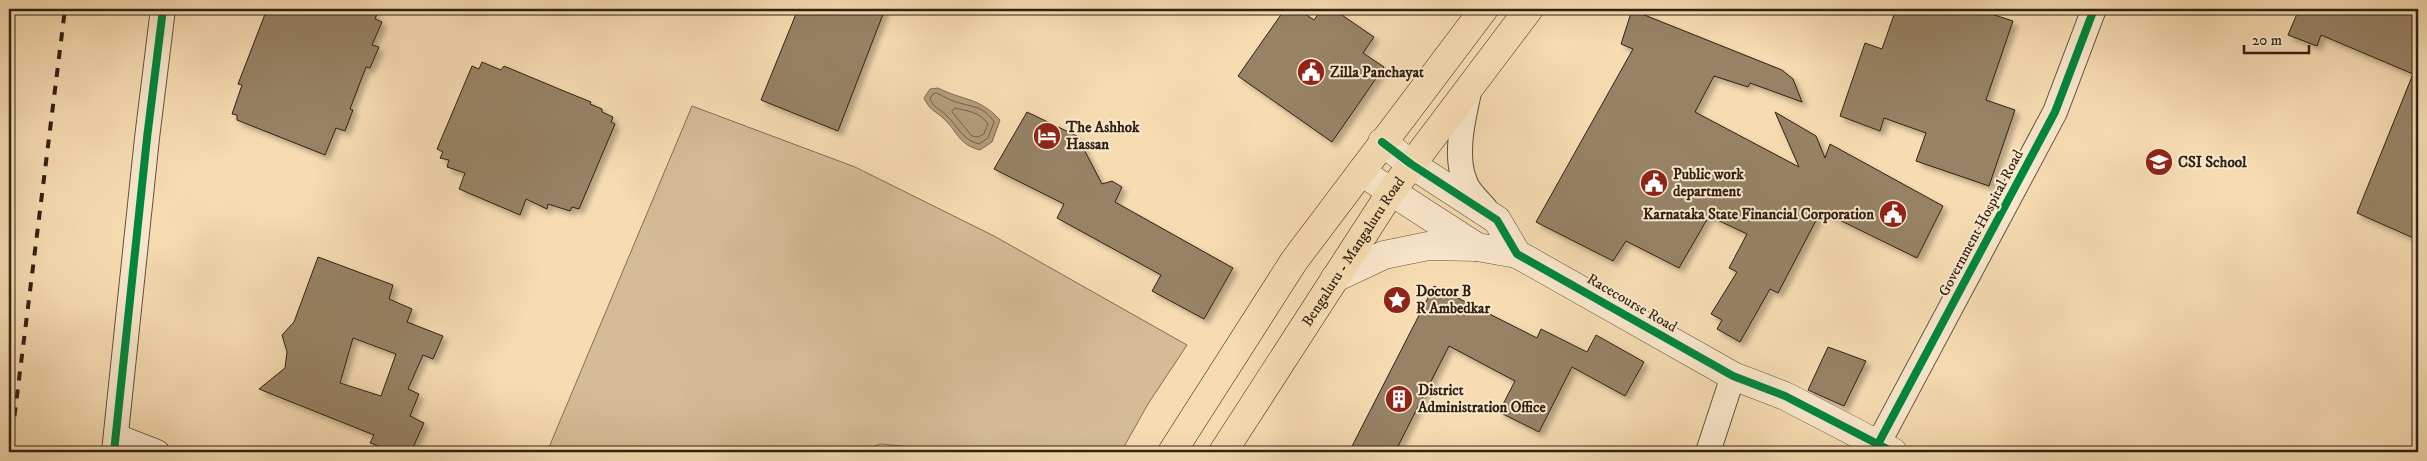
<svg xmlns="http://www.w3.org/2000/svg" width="2427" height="461" viewBox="0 0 2427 461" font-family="'IM FELL DW Pica',serif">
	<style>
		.green { fill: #d5bc97; stroke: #826e56 }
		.water { fill: #b39c7c; stroke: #7f6b52 }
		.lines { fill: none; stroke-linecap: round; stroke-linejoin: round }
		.shore { stroke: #725e48; stroke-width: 1 }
		.building { fill: #978266; stroke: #302114; fill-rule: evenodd; filter: url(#shadow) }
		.minor-casing { stroke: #62503c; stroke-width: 26 }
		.tertiary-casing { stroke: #62503c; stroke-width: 29 }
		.primary-casing { stroke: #302114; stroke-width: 29 }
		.minor { stroke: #fae8cd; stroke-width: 24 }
		.tertiary { stroke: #fae8cd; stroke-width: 28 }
		.primary { stroke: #f7dcb2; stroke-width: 28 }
		.rail { stroke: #302114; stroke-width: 4; stroke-dasharray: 9 9; stroke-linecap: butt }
		.cycleway-casing { stroke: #fae8cd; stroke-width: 11 }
		.cycleway { stroke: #00873e; stroke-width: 8 }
		.labels { text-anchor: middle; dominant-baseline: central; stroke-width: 4; stroke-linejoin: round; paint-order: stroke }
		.poi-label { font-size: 15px; font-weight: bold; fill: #302114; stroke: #fae8cd; text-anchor: start }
		.street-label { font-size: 15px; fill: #302114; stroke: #fae8cd }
	</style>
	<defs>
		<filter id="shadow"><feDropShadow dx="4.5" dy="4.5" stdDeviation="2.5" flood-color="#0004"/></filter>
	</defs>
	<rect width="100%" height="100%" fill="#f7dcb2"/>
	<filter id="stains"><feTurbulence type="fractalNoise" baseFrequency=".004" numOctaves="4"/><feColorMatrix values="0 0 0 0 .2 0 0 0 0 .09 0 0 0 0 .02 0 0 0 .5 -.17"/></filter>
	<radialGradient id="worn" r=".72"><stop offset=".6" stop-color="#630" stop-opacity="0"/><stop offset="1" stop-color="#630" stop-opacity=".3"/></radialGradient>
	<!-- green -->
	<polygon class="green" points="692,106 855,167 994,236 1187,345 1148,404 1121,452 934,452 923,448 880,444 860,452 547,452"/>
	<!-- water -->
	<path class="water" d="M938,88C964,101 979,97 1000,120L992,142L980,150C957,144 958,131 942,117C932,109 930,110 924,98L930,89Z"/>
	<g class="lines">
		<!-- shore -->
		<g class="shore">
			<path d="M937,93C943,96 949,100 956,102C972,107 984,106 994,122L988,138L979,144C962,140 958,126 946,115C939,108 933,108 930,98L933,94Z"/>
			<path d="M955,108C968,111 980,112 988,124L984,134L978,137L972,136L952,112Z"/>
		</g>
	</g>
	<!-- building -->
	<g class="building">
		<polygon points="267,9 363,9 377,14 375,19 382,22 372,45 379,47 370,68 366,67 350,109 353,110 345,131 336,128 325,155 237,120 237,115 232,114 242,85 238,84"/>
		<polygon points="798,9 885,9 838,131 761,100"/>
		<polygon points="1285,9 1298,9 1314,20 1322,9 1333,9 1374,37 1363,53 1384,67 1332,142 1238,76"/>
		<polygon points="1896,9 1976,9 2013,21 1986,100 2015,110 1989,186 1916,161 1926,133 1884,118 1880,131 1840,116 1865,43 1882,49"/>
		<polygon points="2299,9 2418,9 2418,240 2357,213 2413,74 2321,35 2317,46 2288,35"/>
		<polygon points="1632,10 1782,70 1793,79 1802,102 1750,83 1748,87 1714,76 1695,112 1799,167 1775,112 1816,136 1825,158 1830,144 1943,206 1917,258 1821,211 1778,293 1770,289 1740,342 1717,329 1722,320 1711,314 1737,272 1729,268 1747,234 1709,216 1679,268 1626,241 1613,261 1536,222 1633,49 1621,44"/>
		<polygon points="482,62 501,70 504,66 559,89 591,102 590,104 602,109 602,112 613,117 611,122 615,124 579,209 572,207 570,211 548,204 547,209 526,199 520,215 459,189 465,173 447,167 449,160 440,158 443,152 437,149 472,66 479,69"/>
		<polygon points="1027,112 1077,136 1102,184 1112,181 1122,187 1115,202 1233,268 1204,319 1152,291 1161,275 1057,218 1064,204 994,169"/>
		<path d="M318,257L393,285L389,299L412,309L407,322L443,336L433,359L423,355L408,389L419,394L410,416L424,423L411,452H395L370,443L374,435L259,389L285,368L287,352L282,335L294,322ZM353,338L396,354L381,396L340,383Z"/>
		<polygon points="1434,286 1537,338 1541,329 1587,352 1596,335 1644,362 1625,396 1572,367 1539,432 1499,412 1515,381 1449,346 1395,452 1349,452"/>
		<polygon points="1828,347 1866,361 1844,406 1808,390"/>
	</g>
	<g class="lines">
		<defs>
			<g id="minor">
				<path d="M1470,88C1464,115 1453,157 1466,184C1470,193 1479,201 1485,208"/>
				<polyline points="116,436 157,452"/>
				<polyline points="1878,444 2055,112 2094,9"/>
				<polyline points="114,452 147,138 163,9"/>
				<polyline points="1708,452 1733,376"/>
			</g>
			<g id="tertiary">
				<polyline points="1382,142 1411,164 1497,220 1517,254 1733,376 1785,396 1893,452"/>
				<polyline points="1361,172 1477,247 1517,254"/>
				<polyline points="1335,278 1384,255 1428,246 1477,247"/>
			</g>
			<g id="primary">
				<polyline points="1172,452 1294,261 1484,9"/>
				<path id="s1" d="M1223,452L1391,192L1529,9"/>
			</g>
		</defs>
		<!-- minor casing -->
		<use href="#minor" class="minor-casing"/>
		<!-- tertiary casing -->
		<use href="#tertiary" class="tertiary-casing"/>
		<!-- primary casing -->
		<use href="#primary" class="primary-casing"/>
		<!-- minor -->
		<use href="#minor" class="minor"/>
		<!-- tertiary -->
		<use href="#tertiary" class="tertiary"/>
		<!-- primary -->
		<use href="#primary" class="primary"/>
		<!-- rail -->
		<polyline class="rail" points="10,452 65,9"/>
		<defs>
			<g id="cycleway">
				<polyline points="1382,142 1411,164 1497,220 1517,254 1733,376 1785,396 1893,452"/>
				<polyline points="1878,444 2055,112 2094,9"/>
				<polyline points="114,452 147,138 163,9"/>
			</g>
		</defs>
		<!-- cycleway casing -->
		<use href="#cycleway" class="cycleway-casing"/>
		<!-- cycleway -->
		<use href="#cycleway" class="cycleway"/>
	</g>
	<!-- icons -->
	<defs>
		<symbol id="civic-disc" viewBox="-11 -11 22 22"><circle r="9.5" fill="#8f2418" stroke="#fae8cd"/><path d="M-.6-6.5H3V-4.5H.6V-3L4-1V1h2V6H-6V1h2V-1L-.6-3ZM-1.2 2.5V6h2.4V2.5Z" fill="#fff"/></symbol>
		<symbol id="hotel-disc" viewBox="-11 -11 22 22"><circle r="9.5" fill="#8f2418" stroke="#fae8cd"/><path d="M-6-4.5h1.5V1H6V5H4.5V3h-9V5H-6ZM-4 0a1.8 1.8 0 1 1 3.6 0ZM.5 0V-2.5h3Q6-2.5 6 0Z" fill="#fff"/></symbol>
		<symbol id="school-disc" viewBox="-11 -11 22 22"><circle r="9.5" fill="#8f2418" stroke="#fae8cd"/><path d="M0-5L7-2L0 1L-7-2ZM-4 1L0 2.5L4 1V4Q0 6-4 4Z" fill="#fff"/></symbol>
		<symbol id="sight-disc" viewBox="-11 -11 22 22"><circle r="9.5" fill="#8f2418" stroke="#fae8cd"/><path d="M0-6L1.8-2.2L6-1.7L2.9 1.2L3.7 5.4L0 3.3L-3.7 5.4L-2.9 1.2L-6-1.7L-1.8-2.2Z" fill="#fff"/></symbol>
		<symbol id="building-disc" viewBox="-11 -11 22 22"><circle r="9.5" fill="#8f2418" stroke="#fae8cd"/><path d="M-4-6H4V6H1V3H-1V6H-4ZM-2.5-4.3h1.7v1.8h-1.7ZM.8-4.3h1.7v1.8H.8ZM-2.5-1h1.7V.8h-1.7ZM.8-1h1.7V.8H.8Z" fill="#fff"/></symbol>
	</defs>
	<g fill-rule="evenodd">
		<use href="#civic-disc" x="1295" y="56" width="32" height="32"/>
		<use href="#hotel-disc" x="1031" y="120" width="32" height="32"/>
		<use href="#school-disc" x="2143" y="146" width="32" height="32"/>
		<use href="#civic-disc" x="1638" y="167" width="32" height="32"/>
		<use href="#civic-disc" x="1877" y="198" width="32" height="32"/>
		<use href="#sight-disc" x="1381" y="284" width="32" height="32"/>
		<use href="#building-disc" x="1383" y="383" width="32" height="32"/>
	</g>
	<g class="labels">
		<!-- poi labels -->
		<g class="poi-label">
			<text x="1330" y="72">Zilla Panchayat</text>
			<text x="1066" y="127">The Ashhok<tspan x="1066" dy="17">Hassan</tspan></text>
			<text x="2178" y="162">CSI School</text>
			<text x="1673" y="174">Public work<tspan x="1673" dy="17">department</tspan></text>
			<text x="1874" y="214" text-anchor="end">Karnataka State Financial Corporation</text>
			<text x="1416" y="291">Doctor B<tspan x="1416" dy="17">R Ambedkar</tspan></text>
			<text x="1418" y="390">District<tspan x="1418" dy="17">Administration Office</tspan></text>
		</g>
		<!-- street labels -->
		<g class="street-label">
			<text transform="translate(1981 223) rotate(-62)">Government Hospital Road</text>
			<text stroke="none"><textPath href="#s1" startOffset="239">Bengaluru - Mangaluru Road</textPath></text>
			<text transform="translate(1632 303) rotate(30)">Racecourse Road</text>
		</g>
	</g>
	<!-- margin -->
	<rect width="2427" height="461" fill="none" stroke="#f7dcb2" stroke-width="30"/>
	<rect x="10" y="10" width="2407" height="441" fill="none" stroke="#302114" stroke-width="2.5"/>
	<rect x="15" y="15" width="2397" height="431" fill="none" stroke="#302114"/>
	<!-- scale -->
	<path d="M2244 45v8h65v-8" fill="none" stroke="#302114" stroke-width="2.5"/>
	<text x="2252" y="45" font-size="15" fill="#302114" stroke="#fae8cd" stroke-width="4" paint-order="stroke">20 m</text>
	<rect width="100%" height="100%" filter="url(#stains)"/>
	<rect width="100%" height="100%" fill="url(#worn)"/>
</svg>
